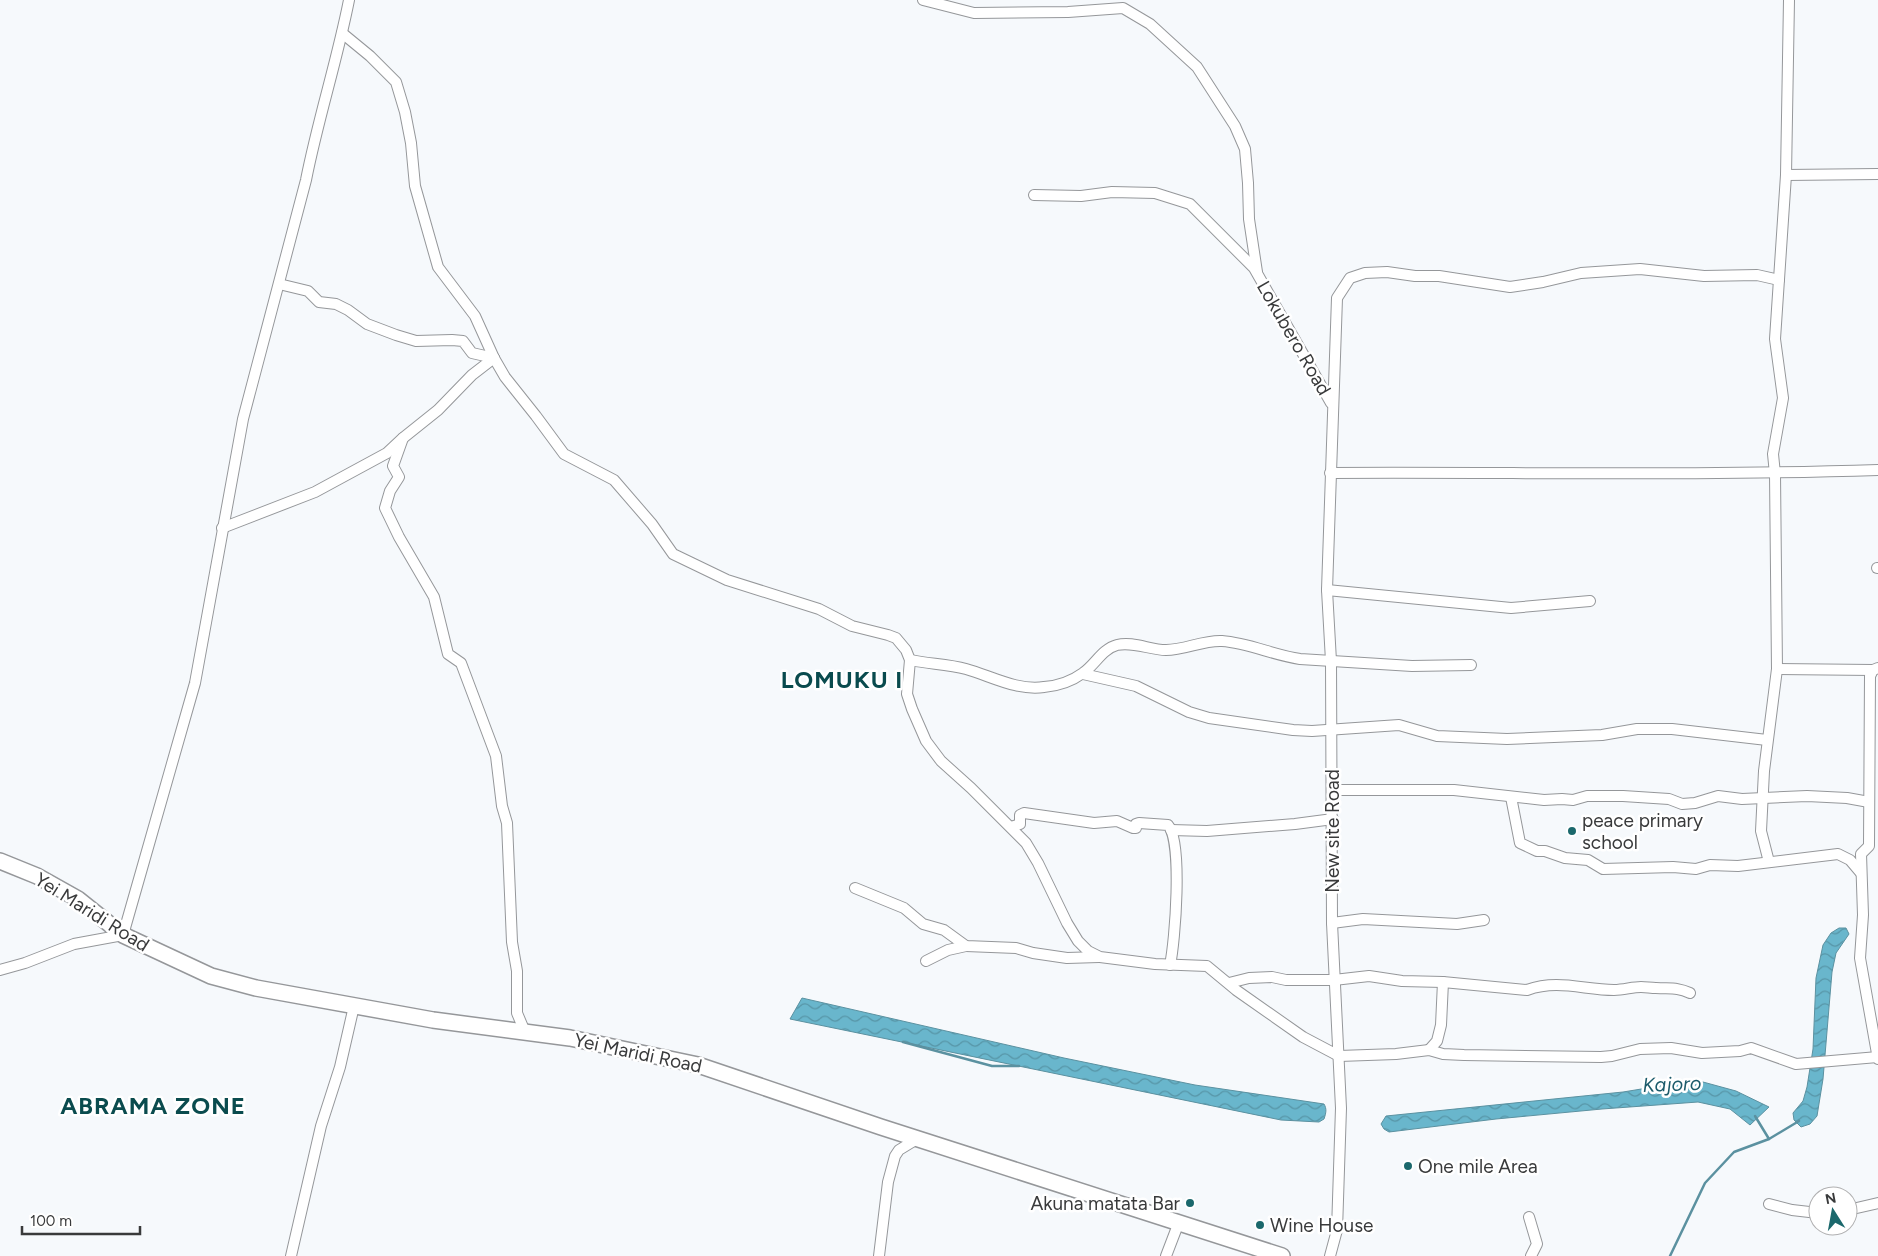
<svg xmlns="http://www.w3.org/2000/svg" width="1878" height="1256" viewBox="0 0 1878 1256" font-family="Figtree,sans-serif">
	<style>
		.water { fill: url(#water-waves); stroke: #5b91a0 }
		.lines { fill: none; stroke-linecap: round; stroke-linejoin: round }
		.stream { stroke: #5b91a0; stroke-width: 2.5 }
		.minor-casing { stroke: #95979a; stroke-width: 12 }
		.primary-casing { stroke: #95979a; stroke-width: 18 }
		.minor { stroke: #fff; stroke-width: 10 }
		.primary { stroke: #fff; stroke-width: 15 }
		.poi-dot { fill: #1b686c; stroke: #fff; stroke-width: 2 }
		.labels { text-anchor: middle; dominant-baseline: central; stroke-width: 5; stroke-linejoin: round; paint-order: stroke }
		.street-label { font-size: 19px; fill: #393a3b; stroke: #fff }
		.poi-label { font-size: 19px; fill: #393a3b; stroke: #fff; text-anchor: start }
		.water-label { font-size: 20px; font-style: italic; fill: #1c5b6b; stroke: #fff }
		.district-label { font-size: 24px; font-weight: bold; letter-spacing: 1px; fill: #0a4b4e; stroke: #fff }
	</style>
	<defs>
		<pattern id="water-waves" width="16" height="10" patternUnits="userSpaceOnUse" patternTransform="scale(1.25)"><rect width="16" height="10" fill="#69b6cc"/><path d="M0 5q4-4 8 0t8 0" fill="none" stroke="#5795a7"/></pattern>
	</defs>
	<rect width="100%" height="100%" fill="#f6f9fc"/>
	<!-- water -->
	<g class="water">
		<polygon points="1839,928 1846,928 1849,934 1836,953 1832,972 1823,1079 1817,1116 1810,1124 1801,1127 1794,1120 1793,1113 1803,1101 1807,1087 1813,1049 1816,978 1823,945 1831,933"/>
		<path d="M802,998L1064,1058L1195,1085L1324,1104C1327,1109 1326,1113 1324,1119L1319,1122L1281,1120L790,1019Z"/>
		<polygon points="1703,1082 1736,1091 1769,1107 1750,1125 1730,1109 1698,1102 1602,1109 1496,1119 1389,1132 1384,1129 1381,1124 1386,1116 1623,1092 1678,1083"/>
	</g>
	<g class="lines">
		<!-- stream -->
		<g class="stream">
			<polyline points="903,1042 992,1066 1019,1066"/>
			<polyline points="1755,1116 1769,1139"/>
			<polyline points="1670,1256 1705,1183 1734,1152 1769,1139 1799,1121"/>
		</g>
		<defs>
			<g id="minor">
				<polyline points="923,0 974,13 1068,12 1123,8 1150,24 1197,67 1235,126 1245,149 1248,183 1249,219 1257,272"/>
				<polyline points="342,33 370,56 396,82 405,112 411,143 415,186 438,267 475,316 494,358 505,377 536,416 564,454 614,480 652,524 673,554 727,580 819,609 852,626 888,635 896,638 906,650 910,660 907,694 912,709 926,741 941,761 971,788 1026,843 1038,863 1067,923 1078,941 1088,951 1100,957 1155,964 1207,966 1236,990 1303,1037 1339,1056 1396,1054 1429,1050 1443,1054 1464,1055 1601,1057 1612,1056 1640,1049 1671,1048 1702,1053 1740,1051 1751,1048 1796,1064 1878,1057"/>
				<polyline points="1786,175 1878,174"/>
				<polyline points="1034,195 1081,196 1112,192 1155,193 1190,204 1254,268 1331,403"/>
				<polyline points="279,284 308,291 319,302 336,304 348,310 367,324 396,335 416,341 452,340 463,341 472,353 494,358"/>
				<polyline points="403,438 393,466 399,477 390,491 385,508 399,537 434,597 448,654 461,663 496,756 502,806 507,823 512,942 517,971 517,1013 525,1032"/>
				<path d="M1330,473C1513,472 1695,476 1878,470"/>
				<polyline points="222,528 315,492 387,453 403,438 438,410 472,375 494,358"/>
				<polyline points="1877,568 1878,568"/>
				<polyline points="1327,590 1511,608 1590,601"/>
				<path d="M910,660C929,664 948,664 966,669C991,676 1017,691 1044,687C1057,686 1072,681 1083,673C1095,665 1102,649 1117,645C1133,641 1150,650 1166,650C1185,650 1203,640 1222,641C1249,643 1273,655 1300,659L1412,666L1471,665"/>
				<polyline points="1878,668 1873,670 1870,676 1869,846 1861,854 1863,915 1860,958 1878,1059"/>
				<polyline points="1777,669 1873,670"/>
				<polyline points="1083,674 1136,686 1189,712 1209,718 1293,730 1312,731 1399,725 1437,736 1507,739 1602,735 1637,729 1672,729 1767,740"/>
				<polyline points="1333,790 1454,790 1544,800 1562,799 1573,800 1587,796 1623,796 1669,799 1682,804 1695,803 1718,796 1742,799 1807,796 1847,798 1869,802"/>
				<polyline points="1511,797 1520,843 1537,851 1545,851 1565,858 1588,860 1603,869 1673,867 1696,869 1710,865 1738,866 1838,854 1850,860 1861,873"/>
				<path d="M1011,827L1020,824V815L1024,813L1094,823L1117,821L1133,828H1136V824L1139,823L1168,825C1183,842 1175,942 1170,965"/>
				<polyline points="1171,830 1207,831 1295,824 1333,819"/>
				<polyline points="1769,862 1761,831 1764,771 1777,669 1775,474 1773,454 1783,398 1775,339 1786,175 1789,0"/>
				<polyline points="855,888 904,908 923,924 944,930 966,946 1016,948 1033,953 1067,958 1099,957"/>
				<polyline points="1332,923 1363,919 1457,924 1484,920"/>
				<polyline points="926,961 948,950 966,946"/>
				<path d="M0,970L25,963L74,944L123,935L195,683L243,419L306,180C318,119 337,61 349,0"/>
				<path d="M1229,983L1249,978L1272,977L1286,980H1334L1369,976L1402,981L1443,982L1527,990C1558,979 1584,990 1614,990C1624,990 1632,987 1641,987C1646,987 1651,988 1656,988C1670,989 1677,987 1690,993"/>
				<polyline points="1429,1050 1437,1041 1441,1025 1443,982"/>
				<polyline points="1769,1204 1792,1210 1818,1213"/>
				<polyline points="1848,1210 1878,1203"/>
				<polyline points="1529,1217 1537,1244 1531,1256"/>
				<polyline points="291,1256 321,1126 340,1067 354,1006"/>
				<polyline points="879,1256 888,1182 895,1156 899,1150 917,1139"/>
				<polyline points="1166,1256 1179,1222"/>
				<polyline points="1330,1256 1337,1230 1341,1108 1332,923 1331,661 1327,590 1337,298 1350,278 1365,273 1387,272 1415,276 1439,276 1510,287 1543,282 1581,273 1640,269 1704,276 1757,275 1779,280"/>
			</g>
			<polyline id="primary" points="0,861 37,876 78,899 123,935 211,976 256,988 433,1020 570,1038 698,1065 881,1127 1282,1256"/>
		</defs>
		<!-- minor casing -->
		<use href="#minor" class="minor-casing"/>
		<!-- primary casing -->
		<use href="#primary" class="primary-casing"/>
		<!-- minor -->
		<use href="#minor" class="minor"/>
		<!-- primary -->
		<use href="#primary" class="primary"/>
	</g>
	<!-- markers -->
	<g class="poi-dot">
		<circle cx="1572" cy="831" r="5"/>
		<circle cx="1408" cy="1166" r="5"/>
		<circle cx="1190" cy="1203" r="5"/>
		<circle cx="1260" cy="1225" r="5"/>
	</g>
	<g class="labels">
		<!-- street labels -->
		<g class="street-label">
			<text transform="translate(1294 338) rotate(60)">Lokubero Road</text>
			<text transform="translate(1332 831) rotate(-90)">New site Road</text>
			<text transform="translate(92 912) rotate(32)">Yei Maridi Road</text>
			<text transform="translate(638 1053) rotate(12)">Yei Maridi Road</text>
		</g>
		<!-- poi labels -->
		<g class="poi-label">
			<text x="1582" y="820">peace primary<tspan x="1582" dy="22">school</tspan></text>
			<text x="1418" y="1166">One mile Area</text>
			<text x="1180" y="1203" text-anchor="end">Akuna matata Bar</text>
			<text x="1270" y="1225">Wine House</text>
		</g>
		<!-- water labels -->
		<g class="water-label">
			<text transform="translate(1672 1084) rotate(-2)">Kajoro</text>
		</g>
		<!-- district labels -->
		<g class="district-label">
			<text x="842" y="679">LOMUKU I</text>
			<text x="153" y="1105">ABRAMA ZONE</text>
		</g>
	</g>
	<!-- north arrow -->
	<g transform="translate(1833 1211) rotate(349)"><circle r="24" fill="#ffffff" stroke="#b0b0b1"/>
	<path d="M0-4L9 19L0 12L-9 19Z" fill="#1b686c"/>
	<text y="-8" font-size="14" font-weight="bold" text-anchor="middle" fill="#393a3b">N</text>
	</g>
	<!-- scale -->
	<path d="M22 1226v8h118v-8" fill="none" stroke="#393a3b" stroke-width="2.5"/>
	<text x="30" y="1226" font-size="15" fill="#393a3b" stroke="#ffffff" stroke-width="4" paint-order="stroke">100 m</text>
</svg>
